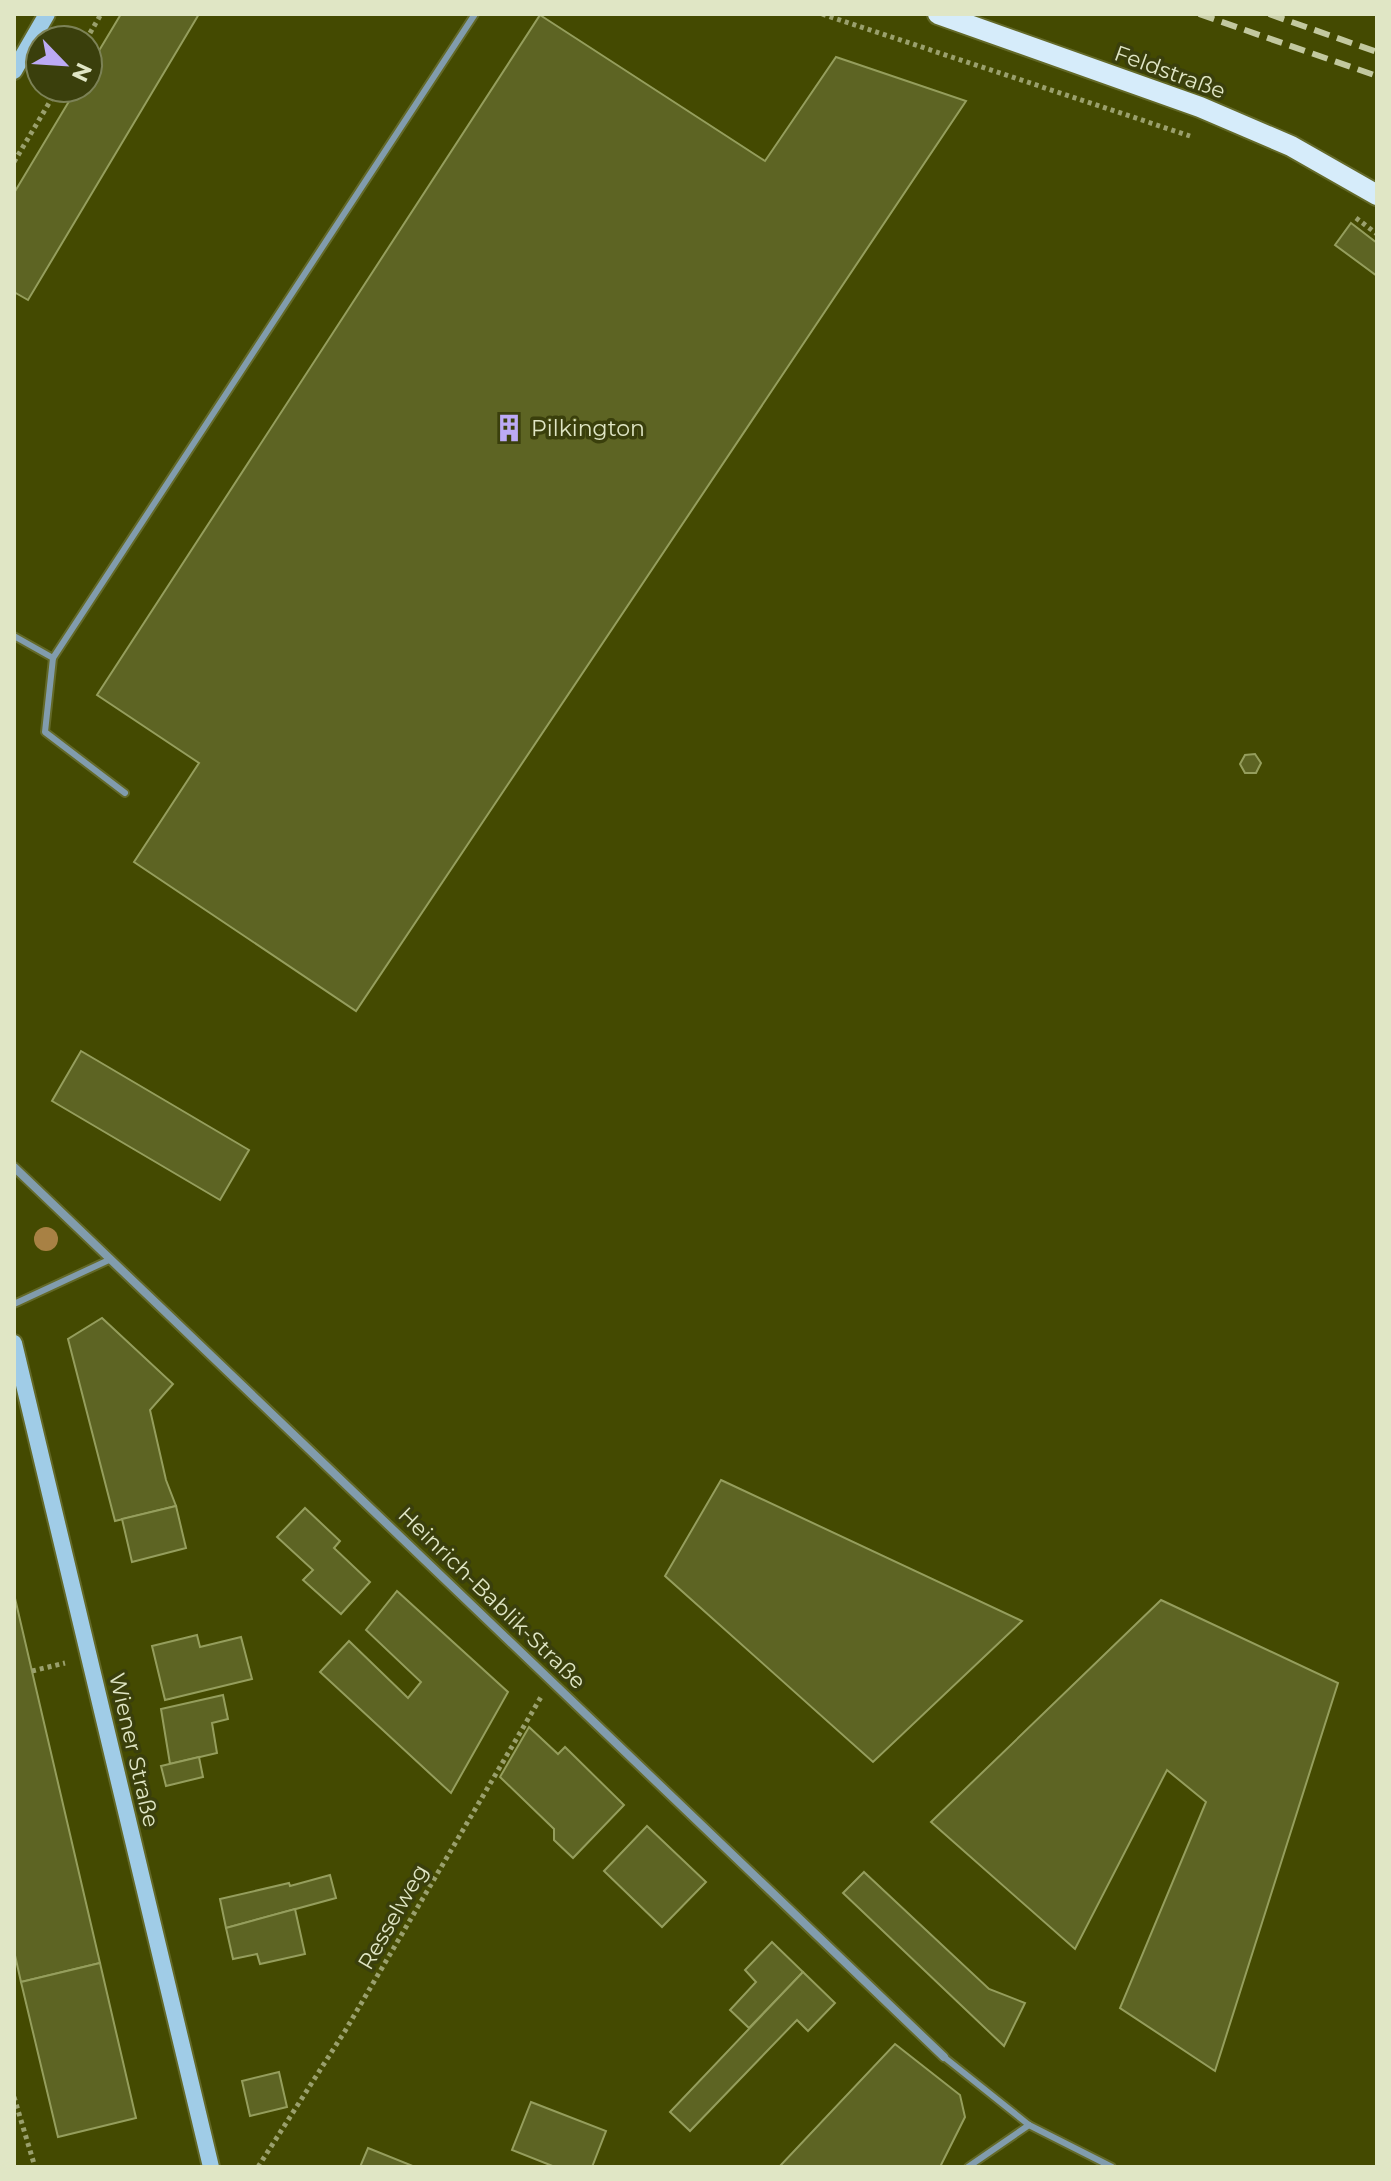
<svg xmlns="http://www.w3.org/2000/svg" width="1391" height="2181" viewBox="0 0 1391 2181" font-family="Montserrat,sans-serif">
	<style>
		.building { fill: #5d6423; stroke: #959e5d; stroke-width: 2 }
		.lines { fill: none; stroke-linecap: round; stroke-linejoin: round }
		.service-casing { stroke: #636928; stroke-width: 10 }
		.minor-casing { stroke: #636928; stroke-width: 12 }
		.secondary-casing { stroke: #636928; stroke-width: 20 }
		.primary-casing { stroke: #636928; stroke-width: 24 }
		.path { stroke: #9aa06d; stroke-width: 5; stroke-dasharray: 4 4; stroke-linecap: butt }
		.service { stroke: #819cad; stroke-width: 6 }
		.minor { stroke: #819cad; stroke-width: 8 }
		.secondary { stroke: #a0cce7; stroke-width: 16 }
		.primary { stroke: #d6ecfa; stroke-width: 20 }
		.rail { stroke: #c2c89f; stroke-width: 6; stroke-dasharray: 16 8; stroke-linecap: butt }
		.tree { fill: #a88144 }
		.labels { text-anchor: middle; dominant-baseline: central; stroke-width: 7; stroke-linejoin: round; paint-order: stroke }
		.street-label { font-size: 22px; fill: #e0e6c5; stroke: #3a3f0c }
		.poi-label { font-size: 22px; fill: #e0e6c5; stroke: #3a3f0c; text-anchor: start }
	</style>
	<rect width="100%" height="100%" fill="#444a01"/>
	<!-- building -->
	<g class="building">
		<polygon points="121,14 199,14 28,300 14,292 14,193 77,88 88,88 88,69"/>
		<polygon points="540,15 765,161 836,57 966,101 356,1011 134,862 199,763 97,695"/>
		<polygon points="1351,223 1377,243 1377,276 1335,245"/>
		<polygon points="1255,754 1261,763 1256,773 1245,773 1240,764 1245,755"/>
		<polygon points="81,1051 249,1150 220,1200 52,1101"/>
		<polygon points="102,1318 173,1384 150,1410 166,1480 176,1506 115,1521 68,1339"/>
		<polygon points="721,1480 1022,1621 873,1762 665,1576"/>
		<polygon points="176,1506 186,1548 132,1562 122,1519"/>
		<polygon points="305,1508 340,1541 334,1548 370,1582 341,1614 303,1580 313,1570 277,1537"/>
		<polygon points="397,1591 508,1692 451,1793 320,1672 349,1641 408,1698 421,1682 366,1630"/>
		<polygon points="14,1594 100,1963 21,1982 14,1951"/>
		<polygon points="1161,1600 1338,1683 1215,2071 1120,2008 1206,1802 1167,1770 1075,1949 931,1822"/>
		<polygon points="197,1635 200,1647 241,1637 252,1679 165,1700 152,1646"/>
		<polygon points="223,1695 228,1719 212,1723 217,1753 170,1764 161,1709"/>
		<polygon points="529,1727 558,1754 565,1747 624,1805 573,1858 554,1840 554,1829 500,1777"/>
		<polygon points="199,1757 203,1777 166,1786 161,1766"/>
		<polygon points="647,1826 706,1882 662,1927 604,1871"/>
		<polygon points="864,1872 989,1989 1025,2003 1004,2046 843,1893"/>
		<polygon points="330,1875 336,1898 226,1928 220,1899 289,1883 290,1886"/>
		<polygon points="295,1909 305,1954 260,1964 257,1954 233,1959 226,1928"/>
		<polygon points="772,1942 803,1972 749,2028 730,2010 756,1982 745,1970"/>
		<polygon points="100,1963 136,2118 58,2137 21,1982"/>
		<polygon points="803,1972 835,2003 808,2031 797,2020 690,2131 670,2112"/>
		<polygon points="895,2044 960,2095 965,2117 940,2167 779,2167"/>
		<polygon points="279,2072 287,2107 250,2116 242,2081"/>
		<polygon points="531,2102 606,2131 592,2167 555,2167 512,2150"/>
		<polygon points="368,2148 413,2166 412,2167 360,2167"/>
	</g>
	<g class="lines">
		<defs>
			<g id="service">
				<polyline points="14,636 53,658 475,14"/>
				<polyline points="53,658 45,732 125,793"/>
				<polyline points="14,1304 111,1259"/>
				<polyline points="944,2057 1029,2125 1112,2167"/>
				<polyline points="968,2167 1029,2125"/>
			</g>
			<polyline id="minor" points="14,1167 944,2057"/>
			<g id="secondary">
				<polyline points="14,71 47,14"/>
				<polyline points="14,1343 211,2167"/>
			</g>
			<polyline id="primary" points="938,14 1200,107 1291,146 1377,195"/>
		</defs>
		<!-- service casing -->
		<use href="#service" class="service-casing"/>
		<!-- minor casing -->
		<use href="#minor" class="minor-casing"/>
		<!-- secondary casing -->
		<use href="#secondary" class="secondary-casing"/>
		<!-- primary casing -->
		<use href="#primary" class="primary-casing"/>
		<!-- path -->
		<g class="path">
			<polyline points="822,14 1190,136"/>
			<polyline points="86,40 101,14"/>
			<polyline points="14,162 58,88"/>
			<polyline points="1356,218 1377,234"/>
			<polyline points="32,1671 65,1663"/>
			<polyline points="14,2097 35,2167"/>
			<polyline points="258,2167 345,2031 541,1697"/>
		</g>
		<!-- service -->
		<use href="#service" class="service"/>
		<!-- minor -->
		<use href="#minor" class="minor"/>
		<!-- secondary -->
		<use href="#secondary" class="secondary"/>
		<!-- primary -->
		<use href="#primary" class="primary"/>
		<!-- rail -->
		<g class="rail">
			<polyline points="1199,14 1377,76"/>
			<polyline points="1269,14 1377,52"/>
		</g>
	</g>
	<!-- trees -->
	<circle class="tree" cx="46" cy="1239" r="12"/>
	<!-- icons -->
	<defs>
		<symbol id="building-bare" viewBox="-9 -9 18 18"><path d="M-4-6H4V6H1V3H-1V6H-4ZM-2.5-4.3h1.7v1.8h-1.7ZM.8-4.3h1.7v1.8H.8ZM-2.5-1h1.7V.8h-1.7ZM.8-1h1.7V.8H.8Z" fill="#bcaaf5" stroke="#3a3f0c" stroke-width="2.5" paint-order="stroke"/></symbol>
	</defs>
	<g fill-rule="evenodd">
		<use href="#building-bare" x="489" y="408" width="40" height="40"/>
	</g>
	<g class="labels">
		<!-- street labels -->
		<g class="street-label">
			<text transform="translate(1170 72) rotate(20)">Feldstraße</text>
			<text transform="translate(492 1598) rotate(44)">Heinrich-Bablik-Straße</text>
			<text transform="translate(134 1750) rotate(77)">Wiener Straße</text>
			<text transform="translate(393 1917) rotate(-60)">Resselweg</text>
		</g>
		<!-- poi labels -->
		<g class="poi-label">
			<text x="531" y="428">Pilkington</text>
		</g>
	</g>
	<!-- border -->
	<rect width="1391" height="2181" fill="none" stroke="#e0e6c5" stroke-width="32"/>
	<!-- north arrow -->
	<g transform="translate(64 64) rotate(115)"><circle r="38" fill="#3a3f0c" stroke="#7c8256" stroke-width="2"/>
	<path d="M0-6L14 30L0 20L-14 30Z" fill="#bcaaf5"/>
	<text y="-12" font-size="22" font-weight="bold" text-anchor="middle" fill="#e0e6c5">N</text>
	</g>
</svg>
